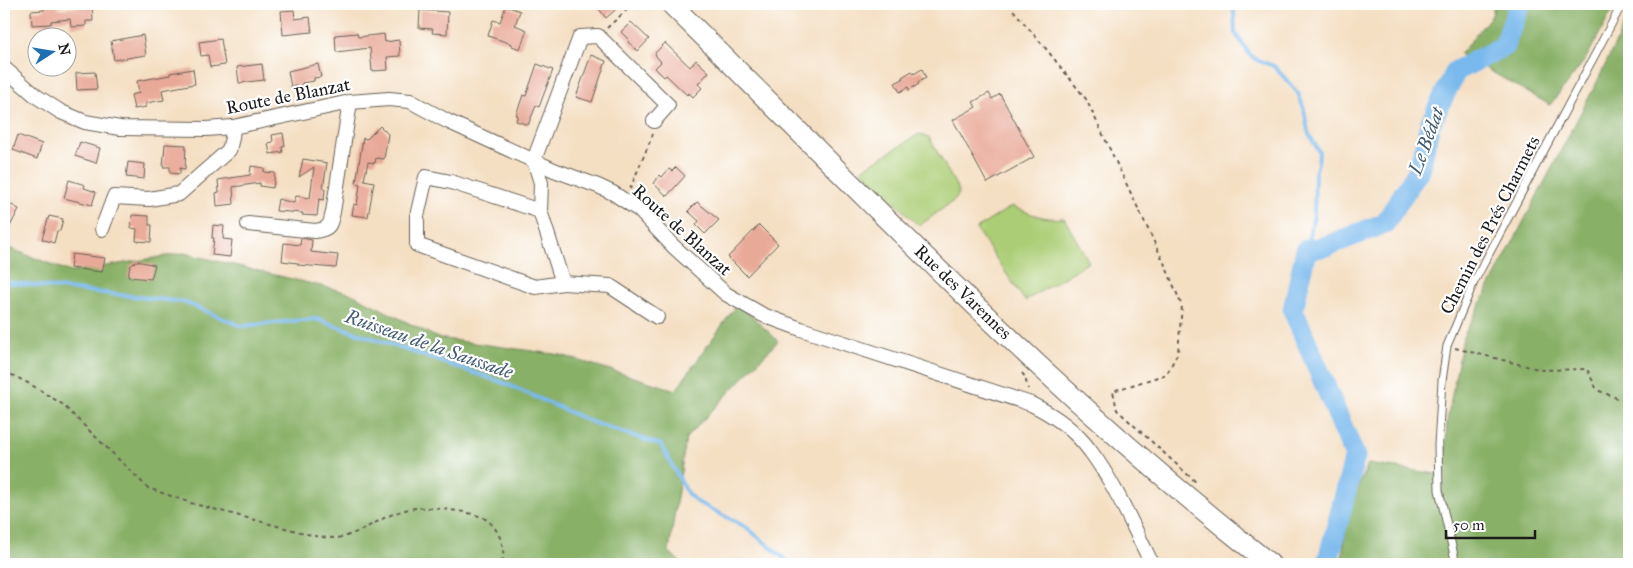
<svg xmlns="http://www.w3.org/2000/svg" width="1633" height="568" viewBox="0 0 1633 568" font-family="'IM FELL Great Primer',serif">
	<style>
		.green { fill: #abcd75; stroke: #647448 }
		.forest { fill: #88b066; stroke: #526641 }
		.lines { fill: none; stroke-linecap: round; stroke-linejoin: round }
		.stream { stroke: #79b9ed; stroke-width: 4 }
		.river { stroke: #79b9ed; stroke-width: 21 }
		.building { fill: #e9a998 }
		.service-casing { stroke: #686056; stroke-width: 9 }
		.minor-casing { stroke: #686056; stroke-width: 16 }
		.secondary-casing { stroke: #686056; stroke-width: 22 }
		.path { stroke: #686056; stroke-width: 2; stroke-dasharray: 4 4; stroke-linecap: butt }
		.service { stroke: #fff; stroke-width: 7 }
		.minor { stroke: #fff; stroke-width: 14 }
		.secondary { stroke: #fff; stroke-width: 20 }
		.labels { text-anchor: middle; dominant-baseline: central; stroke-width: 4.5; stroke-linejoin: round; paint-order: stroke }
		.street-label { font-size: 18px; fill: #1c1c1c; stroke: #fff }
		.water-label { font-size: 19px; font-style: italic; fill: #415b70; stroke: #fff }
	</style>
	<rect width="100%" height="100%" fill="#fff"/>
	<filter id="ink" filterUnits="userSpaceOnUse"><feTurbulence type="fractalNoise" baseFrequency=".02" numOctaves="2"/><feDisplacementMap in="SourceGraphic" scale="10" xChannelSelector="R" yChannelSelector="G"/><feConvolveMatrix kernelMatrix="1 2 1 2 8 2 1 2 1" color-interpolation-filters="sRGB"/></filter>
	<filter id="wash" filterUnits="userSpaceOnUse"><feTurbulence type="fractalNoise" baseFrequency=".0096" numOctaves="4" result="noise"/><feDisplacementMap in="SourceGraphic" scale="20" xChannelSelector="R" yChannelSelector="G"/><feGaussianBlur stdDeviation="1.12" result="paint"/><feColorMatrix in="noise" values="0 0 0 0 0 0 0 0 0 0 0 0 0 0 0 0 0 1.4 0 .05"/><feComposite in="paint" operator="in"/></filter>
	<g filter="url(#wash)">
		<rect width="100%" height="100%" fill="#f4dfc3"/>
		<!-- green -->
		<g class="green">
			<polygon points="919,134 929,137 959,191 956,199 919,226 861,170"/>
			<path d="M1012,206C1031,214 1043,220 1064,218L1089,262L1025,301L976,229Z"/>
		</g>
		<!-- forest -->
		<g class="forest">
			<polygon points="1494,4 1616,4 1585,60 1550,105 1460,54 1492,15"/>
			<polygon points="1629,14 1629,564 1341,564 1349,506 1368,464 1444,475 1447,421 1463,337 1599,78"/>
			<polygon points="4,246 71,272 184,253 350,293 438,338 561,355 676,390 738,303 778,341 686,438 669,551 682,564 4,564"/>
		</g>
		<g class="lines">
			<!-- stream -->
			<g class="stream">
				<polyline points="1229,4 1234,11 1235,33 1250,55 1257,60 1274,66 1298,93 1304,109 1308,132 1319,152 1318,163 1315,174 1314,216 1306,250"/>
				<polyline points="4,282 184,302 241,326 316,319 504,383 594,423 661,445 688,494 697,502 746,527 791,564"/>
			</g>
			<!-- river -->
			<polyline class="river" points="1327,564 1355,456 1293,310 1306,250 1327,246 1385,223 1419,170 1430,124 1456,71 1504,46 1520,4"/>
		</g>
		<g id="blocks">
			<!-- building -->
			<g class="building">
				<polygon points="44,4 58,4 58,9 78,7 78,4 92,4 93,21 86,21 86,26 71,27 70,19 51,21 51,24 32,25 31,11 44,10"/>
				<polygon points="605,4 622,4 606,18 599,9"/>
				<polygon points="506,6 520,11 515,25 527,30 520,49 512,46 512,44 488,36 493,20 500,22"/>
				<polygon points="294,10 295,19 310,17 312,32 283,35 281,11"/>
				<polygon points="420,10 448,12 447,34 432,33 433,29 419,28"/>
				<polygon points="631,22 649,39 638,51 628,42 629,40 621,32"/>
				<polygon points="357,33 358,37 384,34 385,42 399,40 400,56 387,57 388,70 372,71 370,48 336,52 335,35"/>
				<polygon points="143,35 146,55 114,60 111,41"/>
				<polygon points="221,39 225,65 210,67 208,55 201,56 199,42"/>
				<polygon points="665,43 690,67 696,60 709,72 698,84 702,88 693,97 689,93 687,95 666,75 664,77 655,68 661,62 656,56 655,53"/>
				<polygon points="591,55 606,61 592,102 576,97"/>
				<polygon points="262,64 264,80 239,83 237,67"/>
				<polygon points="318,64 321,77 314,78 314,81 302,83 302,85 291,87 288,71"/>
				<polygon points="537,64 553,70 539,107 536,106 528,125 516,121 518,115 516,115 523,95 526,96"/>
				<polygon points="193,69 195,84 162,90 164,100 146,103 146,107 134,109 131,95 139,93 137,81 170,75 170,73"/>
				<polygon points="922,69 926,78 918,82 919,84 909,90 908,87 900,92 895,83 903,79 902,77 912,71 914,74"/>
				<polygon points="95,72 97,89 77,90 76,73"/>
				<polygon points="989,93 992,99 1000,94 1034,157 987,183 953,120 976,107 973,102"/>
				<polygon points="380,126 388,134 384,159 376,158 375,163 368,162 364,180 374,182 368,217 352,215 354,204 357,205 360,184 356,183 363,138 367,139"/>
				<polygon points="283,133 285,146 282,147 283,152 270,154 268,143 273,142 272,135"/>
				<polygon points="18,135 42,144 37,159 13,150"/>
				<polygon points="80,142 100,148 96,163 75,156"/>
				<polygon points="165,144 186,145 185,169 180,168 180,174 170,173 170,167 163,167"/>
				<polygon points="303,159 327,163 323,189 325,189 324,200 319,199 317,216 302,215 303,213 276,211 278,199 294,203 296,196 310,198 314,167 299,177"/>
				<polygon points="128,162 145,164 144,179 126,177"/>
				<polygon points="251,166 264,168 264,172 275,173 273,188 260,186 260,183 233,187 234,204 217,206 216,193 219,192 218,180 250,175"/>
				<polygon points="676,167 685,176 667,196 653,183 660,175 662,177 669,169 672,171"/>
				<polygon points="69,180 85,185 84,188 96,192 92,205 64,198"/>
				<polygon points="4,201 19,209 4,238"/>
				<polygon points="697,202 719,220 705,234 696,225 699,221 688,211"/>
				<polygon points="132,215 149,216 149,225 152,225 151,242 136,241 137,229 131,228"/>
				<polygon points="49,216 63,219 60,231 57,231 54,243 42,239"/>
				<polygon points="213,225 224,226 223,239 232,240 230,257 212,255 214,238 212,238"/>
				<polygon points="759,225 778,244 747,276 728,257"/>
				<polygon points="301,238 312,240 311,252 338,255 336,268 298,265 298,263 282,261 284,243 300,245"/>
				<polygon points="72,254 105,258 102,272 70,268"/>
				<polygon points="137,261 155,265 151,279 128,277 130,266"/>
			</g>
		</g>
	</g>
	<g filter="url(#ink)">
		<use href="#blocks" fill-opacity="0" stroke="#686056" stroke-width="1"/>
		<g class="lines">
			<defs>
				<polyline id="service" points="1456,564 1439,490 1438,445 1442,381 1447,346 1474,282 1622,4"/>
				<g id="minor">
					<path d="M4,68L36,96L61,112L85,122L120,128L206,129L233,127L350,102L389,99L410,101L447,121L554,170L598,186L613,193L639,210L673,246L726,294L763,315L801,329L1031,404C1054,415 1076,431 1091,452C1115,484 1134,528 1152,564"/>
					<polyline points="540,211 451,182 426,177 417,216 417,245 535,287 563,283 540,211 541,183 534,160 580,37 598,36 668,105 654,121"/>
					<path d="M248,224L315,231C330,229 330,225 333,212L350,102"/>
					<polyline points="102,229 114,197 149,199 179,194 229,150 232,138 233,127"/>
					<polyline points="563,283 610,286 657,317"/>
				</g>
				<path id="secondary" d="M671,4C792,124 911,246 1036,363C1111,433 1189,500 1270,564"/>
			</defs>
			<!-- service casing -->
			<use href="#service" class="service-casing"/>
			<!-- minor casing -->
			<use href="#minor" class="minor-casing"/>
			<!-- secondary casing -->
			<use href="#secondary" class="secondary-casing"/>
			<!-- path -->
			<g class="path">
				<polyline points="1008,4 1047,50 1086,99 1166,267 1182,306 1178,352 1167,374 1113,391 1117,410 1198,484"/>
				<polyline points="607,28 633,4"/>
				<polyline points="630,189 653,134"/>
				<polyline points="1455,348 1542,370 1587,369 1597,390 1629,403"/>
				<path d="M4,371L30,384L62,404L148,488L191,503L319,537C326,537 335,539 342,537C368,531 387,511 416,508C431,507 475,511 487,520C500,530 506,549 502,564"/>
				<polyline points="1022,373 1025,377 1028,389"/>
			</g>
			<!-- service -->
			<use href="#service" class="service"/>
			<!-- minor -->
			<use href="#minor" class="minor"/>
			<!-- secondary -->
			<use href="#secondary" class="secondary"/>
		</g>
	</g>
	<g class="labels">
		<!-- street labels -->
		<g class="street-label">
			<text transform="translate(288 96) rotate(-11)">Route de Blanzat</text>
			<text transform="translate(1490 225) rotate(-63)">Chemin des Prés Charmets</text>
			<text transform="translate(682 230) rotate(42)">Route de Blanzat</text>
			<text transform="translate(963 292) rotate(44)">Rue des Varennes</text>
		</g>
		<!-- water labels -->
		<g class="water-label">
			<text transform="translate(1426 141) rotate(-70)">Le Bédat</text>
			<text transform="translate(429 344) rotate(19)">Ruisseau de la Saussade</text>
		</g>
	</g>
	<!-- margin -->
	<rect width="1633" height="568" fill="none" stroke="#fff" stroke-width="20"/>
	<!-- north arrow -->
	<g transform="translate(52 52) rotate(78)"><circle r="24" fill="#ffffff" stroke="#a4a4a4"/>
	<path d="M0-4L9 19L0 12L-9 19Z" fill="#1f6fb2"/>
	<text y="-8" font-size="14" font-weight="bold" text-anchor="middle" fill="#1c1c1c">N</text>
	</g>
	<!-- scale -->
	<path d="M1446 530v8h89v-8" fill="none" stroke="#1c1c1c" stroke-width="2.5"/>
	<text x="1453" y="530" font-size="15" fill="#1c1c1c" stroke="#ffffff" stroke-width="4" paint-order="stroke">50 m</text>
</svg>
